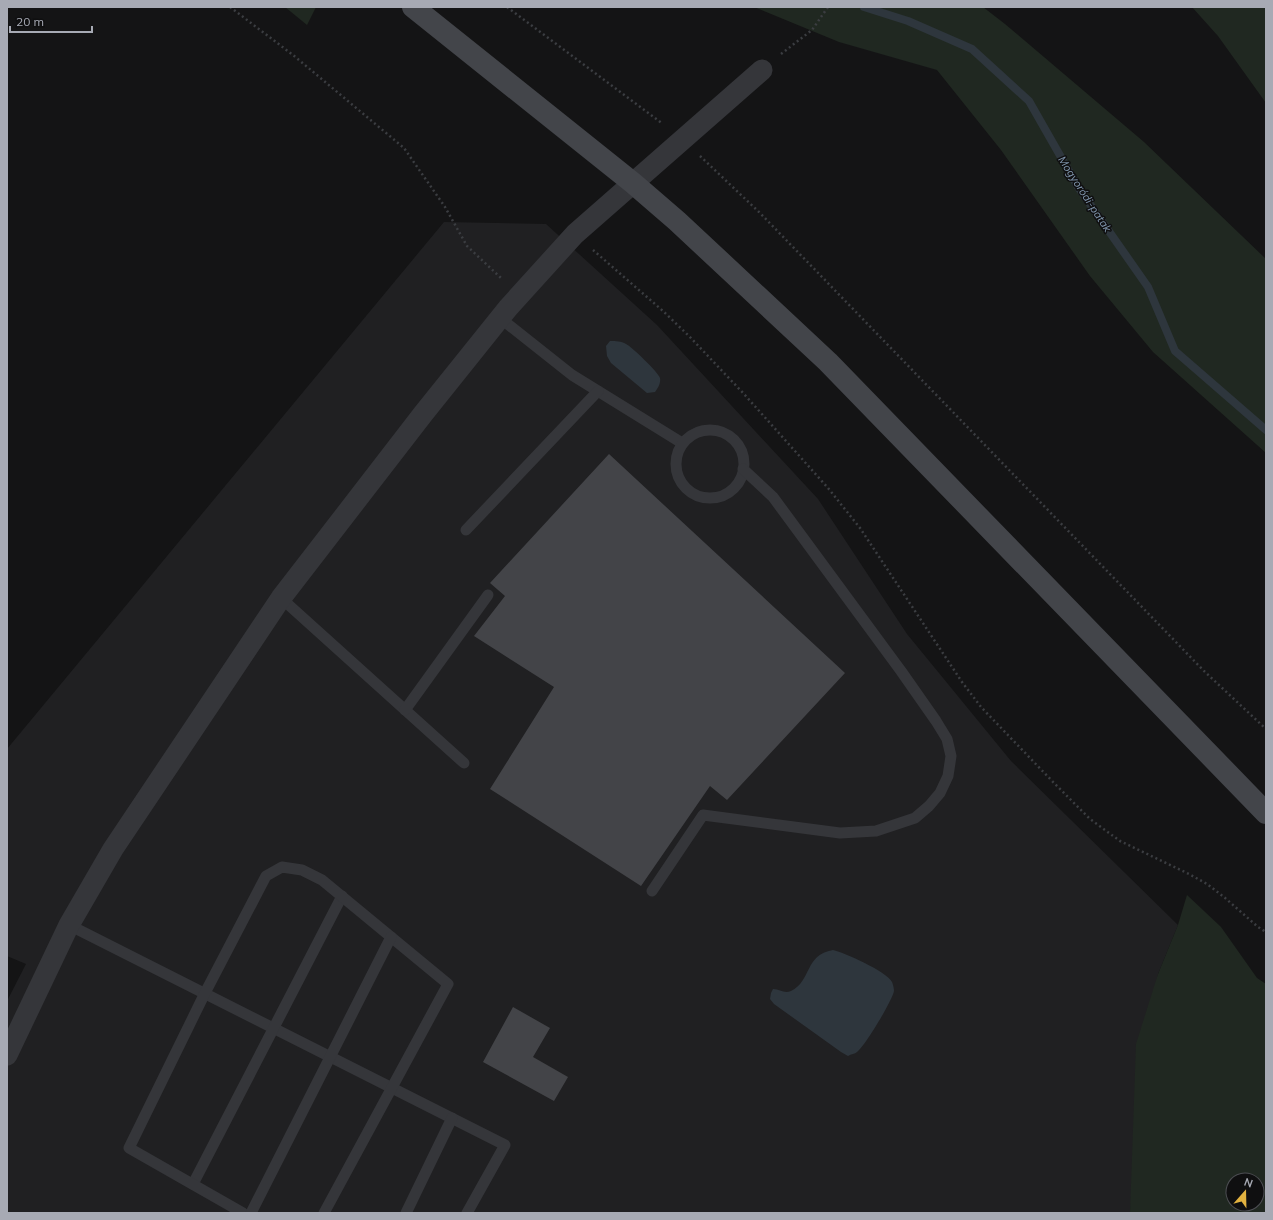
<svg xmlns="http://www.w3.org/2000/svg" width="1273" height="1220" viewBox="0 0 1273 1220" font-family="Mulish,sans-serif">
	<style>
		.built { fill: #202022 }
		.green { fill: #202821; fill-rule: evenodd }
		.water { fill: #2e363d }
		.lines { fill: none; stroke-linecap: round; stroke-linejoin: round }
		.stream { stroke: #2e363d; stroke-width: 8 }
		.building { fill: #434448 }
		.path { stroke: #3b3d41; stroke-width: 2.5; stroke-dasharray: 2 3; stroke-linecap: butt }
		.service { stroke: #35363a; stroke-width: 11 }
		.minor { stroke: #35363a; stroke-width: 21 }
		.secondary { stroke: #43454a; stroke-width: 22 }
		.labels { text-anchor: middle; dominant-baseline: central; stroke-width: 3; stroke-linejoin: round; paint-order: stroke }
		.water-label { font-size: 11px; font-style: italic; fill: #8096ad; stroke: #0f0f10 }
	</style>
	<rect width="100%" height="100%" fill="#141415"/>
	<!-- built -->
	<polygon class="built" points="444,222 546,224 657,325 818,499 907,634 1011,761 1178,925 1158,974 1130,1213 7,1213 7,1001 26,964 7,956 7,749"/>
	<!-- green -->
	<g class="green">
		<polygon points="285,7 316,7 307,25"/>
		<polygon points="754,7 983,7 1005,24 1144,142 1266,259 1266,453 1153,352 1090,276 1001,150 937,70 839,42"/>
		<polygon points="1192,7 1266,7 1266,103 1218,36"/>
		<path d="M1187,895L1221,927L1257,978L1266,984V1213H1130L1136,1044L1158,974L1178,925ZM1233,1180H1257V1204H1233Z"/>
	</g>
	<!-- water -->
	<g class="water">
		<path d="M610,341C616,341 621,341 626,344C631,346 659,373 660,378C661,383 658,388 655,392L647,393L611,363L607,356L606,346Z"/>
		<path d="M833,950C845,953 886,971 892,982C893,984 894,989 894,991C892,1001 865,1046 857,1052C855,1054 851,1054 848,1056L841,1052L774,1004L770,999L771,993L773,989C780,989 784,994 791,991C812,981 804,955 833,950Z"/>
	</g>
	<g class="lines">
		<!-- stream -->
		<polyline class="stream" points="864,7 908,21 972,49 1029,101 1078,187 1148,287 1175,351 1266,430"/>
	</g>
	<!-- building -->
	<g class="building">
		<polygon points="609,454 845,673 727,800 710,786 641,886 490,789 554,687 474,636 505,596 490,583"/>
		<polygon points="513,1007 550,1028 533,1057 568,1077 554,1101 483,1062"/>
	</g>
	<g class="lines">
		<!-- path -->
		<g class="path">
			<polyline points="230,7 293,55 404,148 445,207 467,246 501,278"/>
			<polyline points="507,7 663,124"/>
			<polyline points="781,54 812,30 828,7"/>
			<polyline points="700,156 759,212 1204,671 1266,729"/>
			<polyline points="593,250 663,311 689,336 744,394 828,488 860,528 962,682 981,707 1055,784 1090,819 1120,841 1189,874 1207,884 1224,897 1258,927 1266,932"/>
		</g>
		<!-- service -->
		<g class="service">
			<polyline points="500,318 572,375 682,443"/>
			<circle cx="710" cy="464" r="34"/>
			<polyline points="466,530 598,391"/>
			<polyline points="281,598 464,763"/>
			<polyline points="405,710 488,595"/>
			<polyline points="652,891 703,815 840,833 876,831 915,818 929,806 940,793 948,776 951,756 947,739 936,721 901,671 773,497 743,469"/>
			<polyline points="69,925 505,1145 467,1213"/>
			<polyline points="193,1184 342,896"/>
			<polyline points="243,1213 129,1148 205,993 266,876 282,867 302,870 322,880 448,984 324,1213"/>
			<polyline points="251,1213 391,937"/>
			<polyline points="406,1213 452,1118"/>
		</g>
		<!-- minor -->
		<polyline class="minor" points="7,1055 69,925 113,849 281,598 423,414 508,308 575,234 762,70"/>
		<!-- secondary -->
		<polyline class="secondary" points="413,7 633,183 677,221 828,362 1266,813"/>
	</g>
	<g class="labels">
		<!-- water labels -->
		<g class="water-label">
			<text transform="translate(1085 194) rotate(57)">Mogyoródi-patak</text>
		</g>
	</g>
	<!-- border -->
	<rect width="1273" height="1220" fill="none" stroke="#a7aab4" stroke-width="16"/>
	<!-- north arrow -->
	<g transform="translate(1245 1192) rotate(20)"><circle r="19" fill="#0f0f10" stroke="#4c4d52"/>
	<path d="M0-3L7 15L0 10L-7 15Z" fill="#e2b240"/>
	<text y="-6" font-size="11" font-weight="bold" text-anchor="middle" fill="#a7aab4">N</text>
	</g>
	<!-- scale -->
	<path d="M10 26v6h82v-6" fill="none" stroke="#a7aab4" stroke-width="2"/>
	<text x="16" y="26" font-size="12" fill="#a7aab4" stroke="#0f0f10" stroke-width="3" paint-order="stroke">20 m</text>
</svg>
